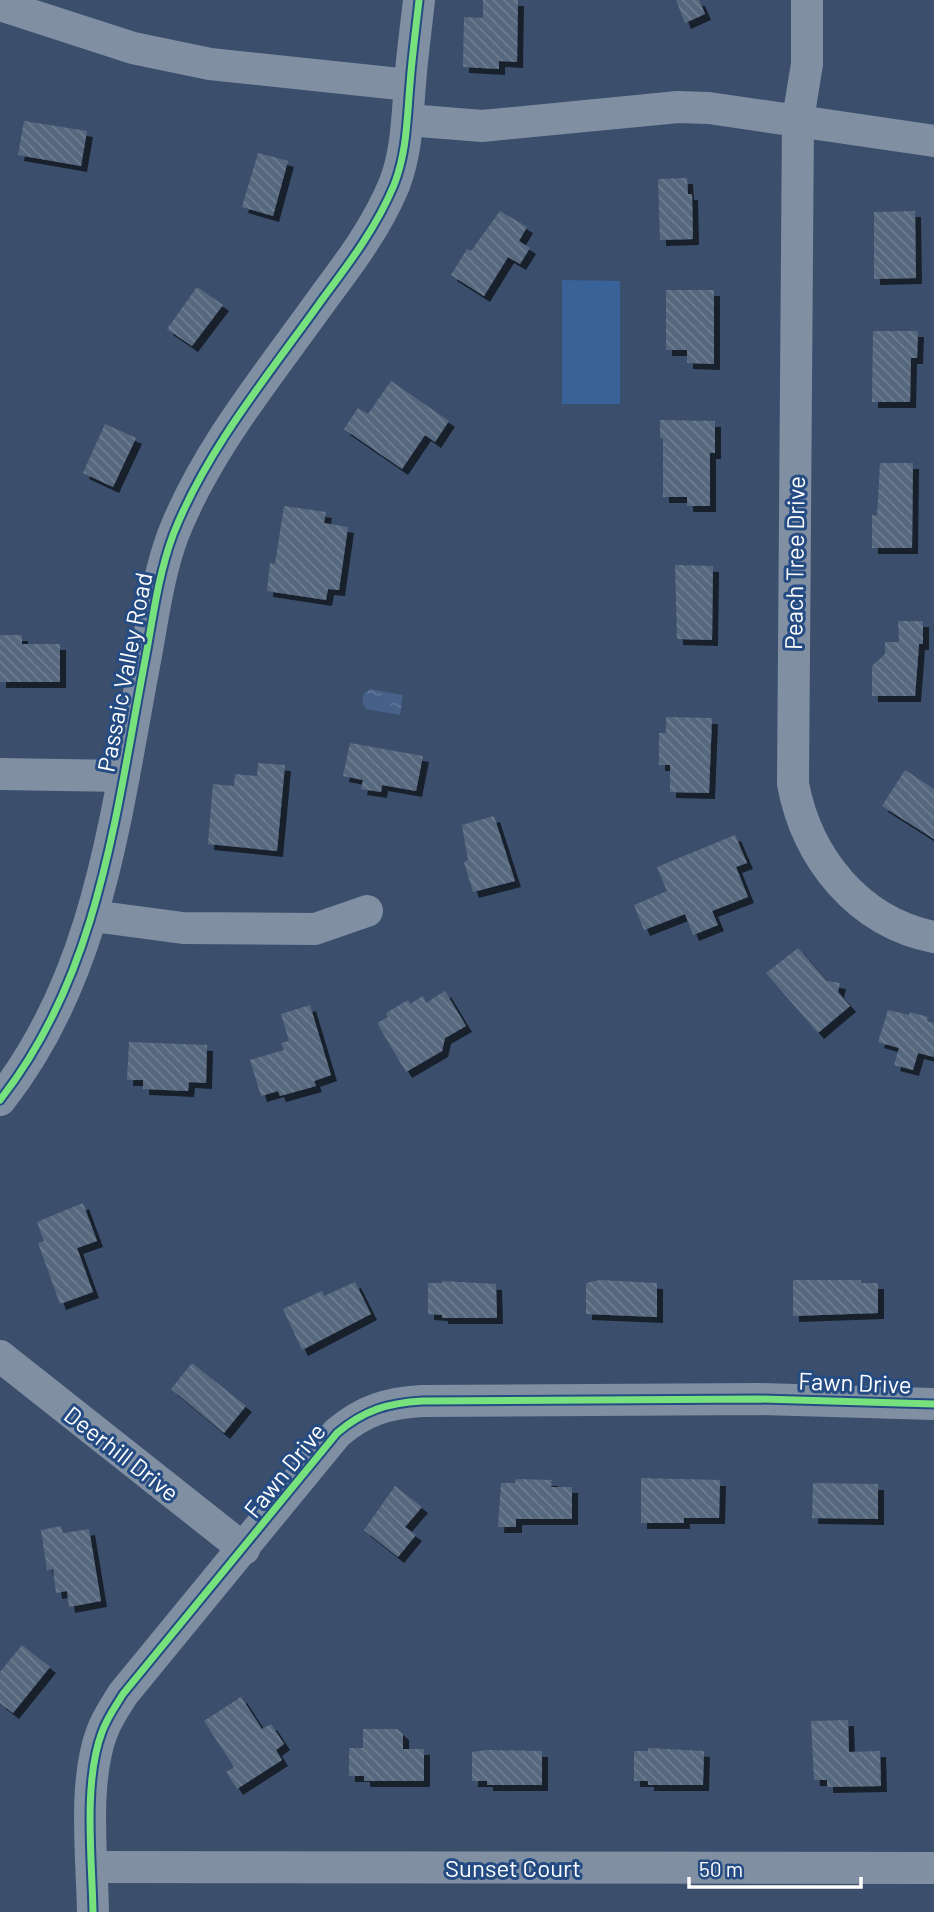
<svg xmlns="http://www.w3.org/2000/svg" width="934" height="1912" viewBox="0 0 934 1912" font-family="Barlow,sans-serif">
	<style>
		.garden { fill: #396299 }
		.water { fill: url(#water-ripples) }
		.building { fill: url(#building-back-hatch); filter: url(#shadow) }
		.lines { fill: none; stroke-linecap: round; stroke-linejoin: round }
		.minor { stroke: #818fa3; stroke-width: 32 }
		.cycleway-casing { stroke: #254b83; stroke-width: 11 }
		.cycleway { stroke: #77e17e; stroke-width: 7 }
		.labels { text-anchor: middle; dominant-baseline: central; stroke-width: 6; stroke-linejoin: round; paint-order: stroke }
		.street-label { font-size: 24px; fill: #fff; stroke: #254b83 }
	</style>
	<defs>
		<pattern id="water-ripples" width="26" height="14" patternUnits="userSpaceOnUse" patternTransform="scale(1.75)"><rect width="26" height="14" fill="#466087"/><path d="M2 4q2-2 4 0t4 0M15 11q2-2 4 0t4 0" fill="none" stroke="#627899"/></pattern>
		<pattern id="building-back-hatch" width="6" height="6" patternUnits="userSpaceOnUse" patternTransform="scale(1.75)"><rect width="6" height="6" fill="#56677e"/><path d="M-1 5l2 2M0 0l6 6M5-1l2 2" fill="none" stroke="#6f7e91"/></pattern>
		<filter id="shadow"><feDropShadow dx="6" dy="6" stdDeviation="0" flood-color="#0009"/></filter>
	</defs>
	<rect width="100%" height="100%" fill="#3b4f6d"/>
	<!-- garden -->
	<polygon class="garden" points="562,280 620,281 620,404 562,404"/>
	<!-- water -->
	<polygon class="water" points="370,689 403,695 400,715 366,709 362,702 364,693"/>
	<!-- building -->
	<g class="building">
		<polygon points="483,0 518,0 517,62 499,61 499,69 463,67 464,17 483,18"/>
		<polygon points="676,0 699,0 705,14 685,23"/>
		<polygon points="24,121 87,131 81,166 18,155"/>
		<polygon points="258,153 288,161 273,216 242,207"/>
		<polygon points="687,178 688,194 692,194 693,239 660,240 658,179"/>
		<polygon points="500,211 527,227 519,241 530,248 520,264 508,257 484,296 451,275 467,249 471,251"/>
		<polygon points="915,211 916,278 874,279 874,212"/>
		<polygon points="197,287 223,305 192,346 167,329"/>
		<polygon points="666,290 714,290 714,364 687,363 687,350 666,350"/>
		<polygon points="873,331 918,331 917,358 911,358 910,402 872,402"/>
		<polygon points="391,381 449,421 435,442 425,435 402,469 344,429 358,408 368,414"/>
		<polygon points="660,420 715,421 715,453 710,453 710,506 687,506 687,497 663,497 663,438 660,438"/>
		<polygon points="105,424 136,438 113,487 83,473"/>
		<polygon points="880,463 913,463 912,548 872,548 872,515 877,516"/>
		<polygon points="284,506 326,512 324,523 348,527 339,590 328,589 326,600 267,591 270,563 275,564"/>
		<polygon points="675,565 713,566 712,640 677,639"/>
		<polygon points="898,621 923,621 923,644 919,644 915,696 872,696 872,666 885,654 885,642 899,642"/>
		<polygon points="0,635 22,635 22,644 60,644 60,682 0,682"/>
		<polygon points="666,717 712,718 709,793 670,792 670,765 659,765 659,733 666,733"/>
		<polygon points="350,743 423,756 416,791 382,785 381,792 361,789 363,780 343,776"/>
		<polygon points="258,763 285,765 277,851 208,844 213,784 234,786 235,774 257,776"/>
		<polygon points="905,770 934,789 934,839 882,806"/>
		<polygon points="494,816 515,881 473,892 464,862 468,860 462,825"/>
		<polygon points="735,835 747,863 736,867 748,897 712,911 718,925 693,935 685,914 644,930 634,905 667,891 657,867"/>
		<polygon points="798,948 827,981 840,983 838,992 850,1006 818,1033 766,973"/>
		<polygon points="445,991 466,1026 445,1038 442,1051 406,1072 377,1023 388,1017 386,1013 408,1000 410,1004 423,996 426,1003"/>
		<polygon points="310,1005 331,1075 314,1081 316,1086 280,1096 278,1091 261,1096 250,1060 284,1050 281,1043 289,1041 281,1014"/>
		<polygon points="888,1010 909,1015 910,1012 928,1017 927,1021 934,1023 934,1057 918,1053 913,1070 894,1065 899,1048 878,1042"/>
		<polygon points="129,1042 207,1045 206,1083 189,1082 188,1091 143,1089 143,1080 127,1080"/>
		<polygon points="83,1203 97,1241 77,1248 93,1292 60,1304 38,1243 44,1241 37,1222"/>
		<polygon points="600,1280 657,1283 657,1317 586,1314 586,1283"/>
		<polygon points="793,1280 861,1280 861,1283 878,1283 878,1313 793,1316"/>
		<polygon points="442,1281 496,1284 497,1318 442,1318 442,1315 428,1314 428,1283 443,1283"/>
		<polygon points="355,1282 371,1314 302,1350 283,1309 322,1291 324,1296"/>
		<polygon points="192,1363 246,1406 224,1433 171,1389"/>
		<polygon points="641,1478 720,1480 719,1518 684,1518 684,1523 641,1523"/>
		<polygon points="516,1479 552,1480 551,1487 572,1487 572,1519 516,1519 516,1527 498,1527 501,1483 515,1483"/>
		<polygon points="813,1483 878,1484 878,1519 812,1518"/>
		<polygon points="395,1486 422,1507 405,1527 416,1535 398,1557 364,1530"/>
		<polygon points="61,1526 63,1533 89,1529 101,1601 69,1607 67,1591 56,1593 53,1569 47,1570 41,1530"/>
		<polygon points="22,1645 50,1667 13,1713 0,1703 0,1672"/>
		<polygon points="241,1697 262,1729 271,1724 284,1744 276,1750 282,1760 237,1789 226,1772 234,1767 204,1721"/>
		<polygon points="848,1720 849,1752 880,1751 881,1786 827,1787 827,1780 814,1780 811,1721"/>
		<polygon points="363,1729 397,1729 403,1734 403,1749 424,1749 424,1781 364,1781 364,1776 349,1776 349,1748 363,1748"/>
		<polygon points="648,1748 704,1751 703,1785 648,1785 648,1781 634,1781 634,1751 648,1751"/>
		<polygon points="486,1750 542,1751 542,1785 487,1785 487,1781 472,1781 472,1752"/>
	</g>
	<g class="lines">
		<!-- minor -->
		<g class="minor">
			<path d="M807,0V64L798,119L793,784C807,858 858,922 934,937"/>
			<polyline points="0,5 133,48 210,64 409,85"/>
			<polyline points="408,120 482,126 678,107 709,108 934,141"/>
			<polyline points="0,774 124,776"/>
			<polyline points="93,916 183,928 315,929 367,911"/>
			<path d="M0,1100C97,977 115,820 143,671C152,626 157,578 173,535C207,448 270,373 324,297C351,261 377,226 394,185C407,152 407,118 410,84C412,56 416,28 419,0"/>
			<polyline points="0,1356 244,1549"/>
			<polyline points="92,1867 934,1868"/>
			<path d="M93,1912C92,1858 83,1782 102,1732C107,1718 115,1707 123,1694L337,1433C364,1410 388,1403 422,1401L759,1399L934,1404"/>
		</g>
		<defs>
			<g id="cycleway">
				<path d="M0,1100C97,977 115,820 143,671C152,626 157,578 173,535C207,448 270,373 324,297C351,261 377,226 394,185C407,152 407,118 410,84C412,56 416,28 419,0"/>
				<path d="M93,1912C92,1858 83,1782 102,1732C107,1718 115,1707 123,1694L337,1433C364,1410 388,1403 422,1401L759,1399L934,1404"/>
			</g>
		</defs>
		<!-- cycleway casing -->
		<use href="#cycleway" class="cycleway-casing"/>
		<!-- cycleway -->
		<use href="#cycleway" class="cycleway"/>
	</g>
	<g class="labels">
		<!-- street labels -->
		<g class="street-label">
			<text transform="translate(794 563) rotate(-89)">Peach Tree Drive</text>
			<text transform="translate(124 672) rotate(-79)">Passaic Valley Road</text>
			<text transform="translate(855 1382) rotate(2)">Fawn Drive</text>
			<text transform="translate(122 1453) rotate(38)">Deerhill Drive</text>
			<text transform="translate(284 1470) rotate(-51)">Fawn Drive</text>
			<text x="513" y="1867">Sunset Court</text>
		</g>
	</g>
	<!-- scale -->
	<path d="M689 1877v10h172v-10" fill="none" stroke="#ffffff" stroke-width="3.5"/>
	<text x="699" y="1877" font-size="21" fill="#ffffff" stroke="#254b83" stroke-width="5" paint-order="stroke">50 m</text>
</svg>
